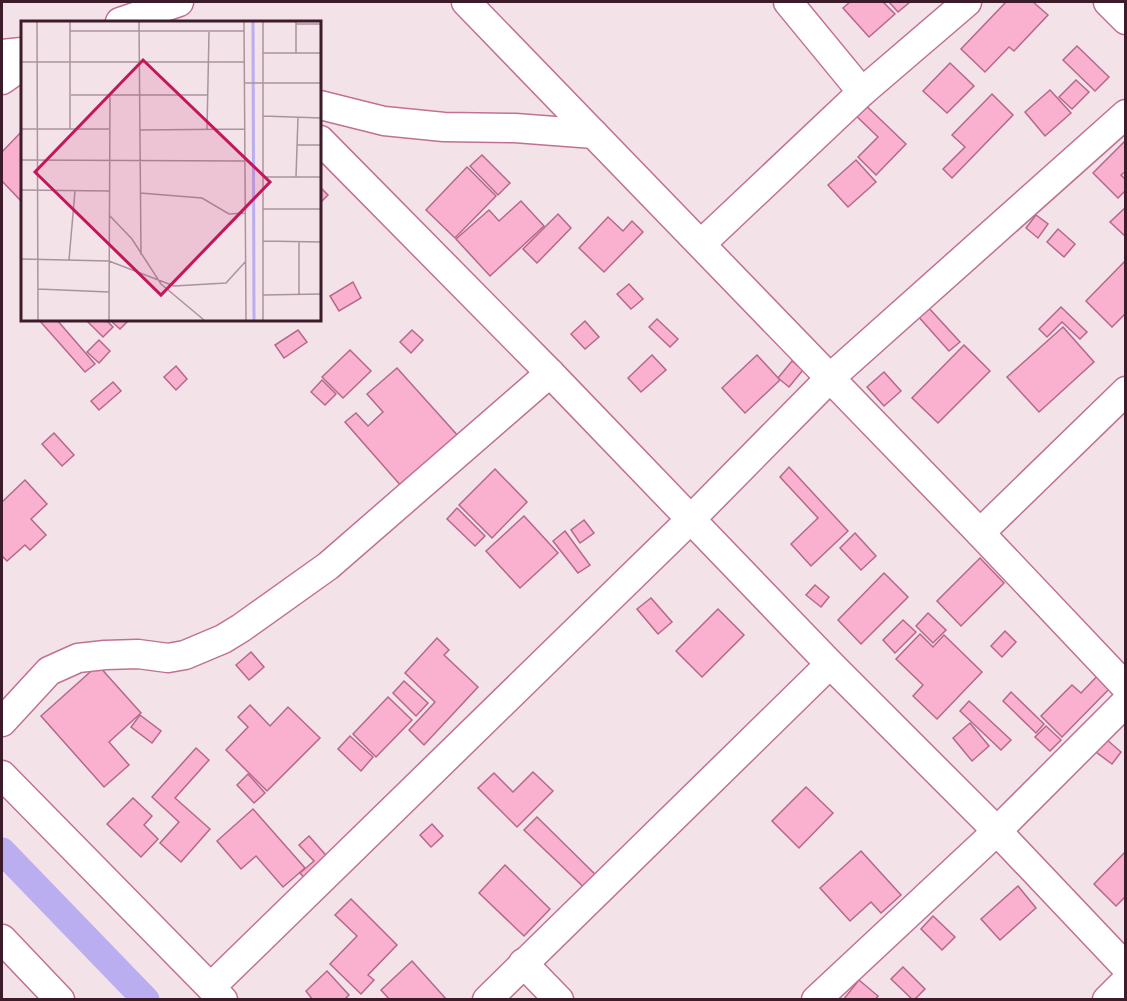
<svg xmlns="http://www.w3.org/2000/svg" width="1127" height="1001" viewBox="0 0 1127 1001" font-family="Inter,sans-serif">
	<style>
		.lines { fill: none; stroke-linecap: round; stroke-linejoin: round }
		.canal { stroke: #baaef0; stroke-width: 27 }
		.building { fill: #fab1d0; stroke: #b6688b; stroke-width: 1.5 }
		.minor-casing { stroke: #c17194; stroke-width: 31 }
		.minor { stroke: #fff; stroke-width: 28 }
		.inset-river { fill: none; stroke: #baaef0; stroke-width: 3 }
		.inset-road { fill: none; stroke: #aa939d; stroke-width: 1.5 }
		.view { fill: #c2185b; fill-opacity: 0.15; stroke: #c2185b; stroke-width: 3 }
		.inset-edge { fill: none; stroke: #3c1c2b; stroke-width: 3 }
	</style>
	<rect width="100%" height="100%" fill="#f4e2e9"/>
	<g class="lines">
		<!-- canal -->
		<polyline class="canal" points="2,851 146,1000"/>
	</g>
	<!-- building -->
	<g class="building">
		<polygon points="850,2 883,2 895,14 869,37 843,8"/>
		<polygon points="889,2 910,2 898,12"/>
		<polygon points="1006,2 1033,2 1048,15 1014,51 1009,47 985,72 961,49"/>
		<polygon points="1077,46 1109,77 1095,91 1063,60"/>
		<polygon points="950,63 974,86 947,113 923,91"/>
		<polygon points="1076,80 1089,92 1072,109 1059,97"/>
		<polygon points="1050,90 1071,113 1045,136 1025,112"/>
		<polygon points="992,94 1013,115 952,178 943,169 965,147 952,135"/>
		<polygon points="858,98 906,144 876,175 858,157 878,137 848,108"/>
		<polygon points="22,131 22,202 2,181 2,152"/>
		<polygon points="1126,140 1126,171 1121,175 1126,180 1126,190 1118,198 1093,173"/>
		<polygon points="482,155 510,183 498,195 470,166"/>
		<polygon points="856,160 876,182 848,207 828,185"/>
		<polygon points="467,167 496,196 455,238 426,210"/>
		<polygon points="320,187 328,195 320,203"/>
		<polygon points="521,201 544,226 490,276 456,239 489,210 499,221"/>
		<polygon points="1126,207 1126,237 1110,222"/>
		<polygon points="558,214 571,228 537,263 523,249"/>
		<polygon points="1036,215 1048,224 1038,238 1026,228"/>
		<polygon points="608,217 623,231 632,221 643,232 604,272 579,248"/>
		<polygon points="1058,229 1075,244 1064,257 1047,242"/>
		<polygon points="1126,260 1126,313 1112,327 1086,301"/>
		<polygon points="353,282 361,298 339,311 330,296"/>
		<polygon points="629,284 643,299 631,309 617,294"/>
		<polygon points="927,306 960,342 949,351 917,315"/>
		<polygon points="1061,307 1087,332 1080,339 1062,322 1047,337 1039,329"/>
		<polygon points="657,319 678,339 670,347 649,327"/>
		<polygon points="39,320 58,320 57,320 95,364 85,372"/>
		<polygon points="86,320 106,320 113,327 103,337"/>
		<polygon points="110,320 129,320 120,329"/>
		<polygon points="585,321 599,337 585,349 571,334"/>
		<polygon points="1063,327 1094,362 1039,412 1007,377"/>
		<polygon points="298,330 307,342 284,358 275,345"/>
		<polygon points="412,330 423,340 411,353 400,342"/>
		<polygon points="99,340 110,351 99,363 87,352"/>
		<polygon points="964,345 990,371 938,423 912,398"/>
		<polygon points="350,350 371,371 343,398 322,377"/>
		<polygon points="652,355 666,370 641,392 628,378"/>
		<polygon points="757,355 780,380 745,413 722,388"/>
		<polygon points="792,361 803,370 789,387 778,378"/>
		<polygon points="176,366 187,379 176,390 164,377"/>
		<polygon points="397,368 459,437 402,487 345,422 356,413 368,426 383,412 367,394"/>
		<polygon points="884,372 901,391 884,406 867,387"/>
		<polygon points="322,380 336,394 325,405 311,392"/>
		<polygon points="113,382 121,391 99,410 91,401"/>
		<polygon points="54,433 74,455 62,466 42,444"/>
		<polygon points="789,467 848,531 811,566 791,544 818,518 780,477"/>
		<polygon points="495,469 527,502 492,538 459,505"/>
		<polygon points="25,480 47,504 31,519 46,535 30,550 25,545 7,561 2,556 2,502"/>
		<polygon points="457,508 485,536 475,546 447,519"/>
		<polygon points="524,516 558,553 520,588 486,551"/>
		<polygon points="584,520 594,533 580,543 571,530"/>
		<polygon points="565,531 590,565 578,573 553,541"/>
		<polygon points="855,533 876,556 861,570 840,548"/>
		<polygon points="980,558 1004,583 961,626 937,601"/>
		<polygon points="884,573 908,597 861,644 838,620"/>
		<polygon points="815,585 829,597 821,607 806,595"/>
		<polygon points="651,598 672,622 658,634 637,609"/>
		<polygon points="718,609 744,635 702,677 676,651"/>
		<polygon points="928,613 946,630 933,643 916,626"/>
		<polygon points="903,620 916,632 895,653 883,640"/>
		<polygon points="1005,631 1016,642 1002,657 991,646"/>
		<polygon points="920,634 933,647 944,635 982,672 937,719 913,696 923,685 896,659"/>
		<polygon points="437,638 449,650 444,655 478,687 424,745 409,730 435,702 405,673"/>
		<polygon points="251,652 264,667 249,680 236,665"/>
		<polygon points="98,665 141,713 109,742 129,765 104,787 41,716"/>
		<polygon points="1103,670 1115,683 1062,737 1041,716 1072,685 1081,693"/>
		<polygon points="404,681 428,703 416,716 393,693"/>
		<polygon points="1011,692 1044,724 1036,733 1003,701"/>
		<polygon points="388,697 412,720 376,757 353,734"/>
		<polygon points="969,701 1011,740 1001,750 960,711"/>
		<polygon points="250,705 270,726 288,707 320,738 267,791 226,750 248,727 238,717"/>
		<polygon points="140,715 161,731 152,743 131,727"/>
		<polygon points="970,723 989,746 972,761 953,738"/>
		<polygon points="1046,726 1061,740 1050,751 1035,737"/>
		<polygon points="350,736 373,757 361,771 338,749"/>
		<polygon points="1106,739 1121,752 1112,764 1096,752"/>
		<polygon points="196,748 209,760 175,798 210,829 181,862 160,843 179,822 152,797"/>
		<polygon points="533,772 553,791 517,827 478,788 494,773 513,792"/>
		<polygon points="248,774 265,793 254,803 237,785"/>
		<polygon points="806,787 833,813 799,848 772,821"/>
		<polygon points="133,798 152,816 144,825 158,839 141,857 107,824"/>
		<polygon points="253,809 305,868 283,887 256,856 241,869 217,841"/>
		<polygon points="537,817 607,886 595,898 524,830"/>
		<polygon points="432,824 443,836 431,847 420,835"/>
		<polygon points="309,836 331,861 308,882 300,873 314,861 299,845"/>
		<polygon points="861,851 901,895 881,913 871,902 850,921 820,888"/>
		<polygon points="1126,851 1126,896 1116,906 1094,884"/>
		<polygon points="505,865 550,909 524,936 479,893"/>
		<polygon points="1018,886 1036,908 1000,940 981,919"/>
		<polygon points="351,899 397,945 368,975 374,980 361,994 330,964 357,936 335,915"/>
		<polygon points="933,916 955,937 942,950 921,929"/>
		<polygon points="412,961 447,1000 390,1000 381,990"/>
		<polygon points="903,967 925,989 914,1000 913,1000 891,979"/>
		<polygon points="327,971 349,995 344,1000 313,1000 306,991"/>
		<polygon points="859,980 878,996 875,1000 843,1000"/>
	</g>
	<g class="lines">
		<defs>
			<g id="minor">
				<polyline points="466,2 980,533 1126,687"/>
				<polyline points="788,2 862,92"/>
				<polyline points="1108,2 1126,20"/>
				<polyline points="120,22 179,2"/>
				<polyline points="2,54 22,52"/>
				<polyline points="2,80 22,66"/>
				<polyline points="320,105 384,121 444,127 515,128 594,134"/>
				<polyline points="320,140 550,373 830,664 997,831 1126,967"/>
				<polyline points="701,244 862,92 967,2"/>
				<polyline points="980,533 1126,391"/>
				<polyline points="2,722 49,671 78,658 105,655 138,654 168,658 185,655 223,639 241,628 328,566 550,373"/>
				<polyline points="2,775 223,1000"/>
				<polyline points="2,939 60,1000"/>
				<polyline points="523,963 559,1000"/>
				<polyline points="211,987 691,519 830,378 1126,114"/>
				<polyline points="487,1000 830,664"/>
				<polyline points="816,1000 997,831 1126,702"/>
				<polyline points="1107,1000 1126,981"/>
			</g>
		</defs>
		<!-- minor casing -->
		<use href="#minor" class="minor-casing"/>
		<!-- minor -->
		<use href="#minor" class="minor"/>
	</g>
	<!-- overview -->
	<g transform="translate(21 21)">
		<rect width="300" height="300" fill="#f4e2e9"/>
		<path class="inset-river" d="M232,1L233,299"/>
		<path class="inset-road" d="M16,1L17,299M49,1V108M118,1L120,234M223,1L225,299M242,1V299M275,3H300M49,10H223M242,32H300M275,32V1M0,41H223M223,62H300M50,74H186M242,95L300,97M0,108H88M119,109L223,108M186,109L188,11M276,124H300M0,139L224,140M242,156H300M275,156L277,96M0,169L88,170M119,172L181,177L208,193L224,192M242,188H300M89,195L111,218L140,263L183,299M242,220L300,221M278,220V274M0,238L88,240L153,265L205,262L225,240M48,239L54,170M17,268L88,271M242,274L300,273M88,299L89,73"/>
		<path class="view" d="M122,39L249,161L140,274L14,151Z"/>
		<rect width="300" height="300" class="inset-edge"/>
	</g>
	<!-- border -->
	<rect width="1127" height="1001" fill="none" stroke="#3c1c2b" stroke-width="6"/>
</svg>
